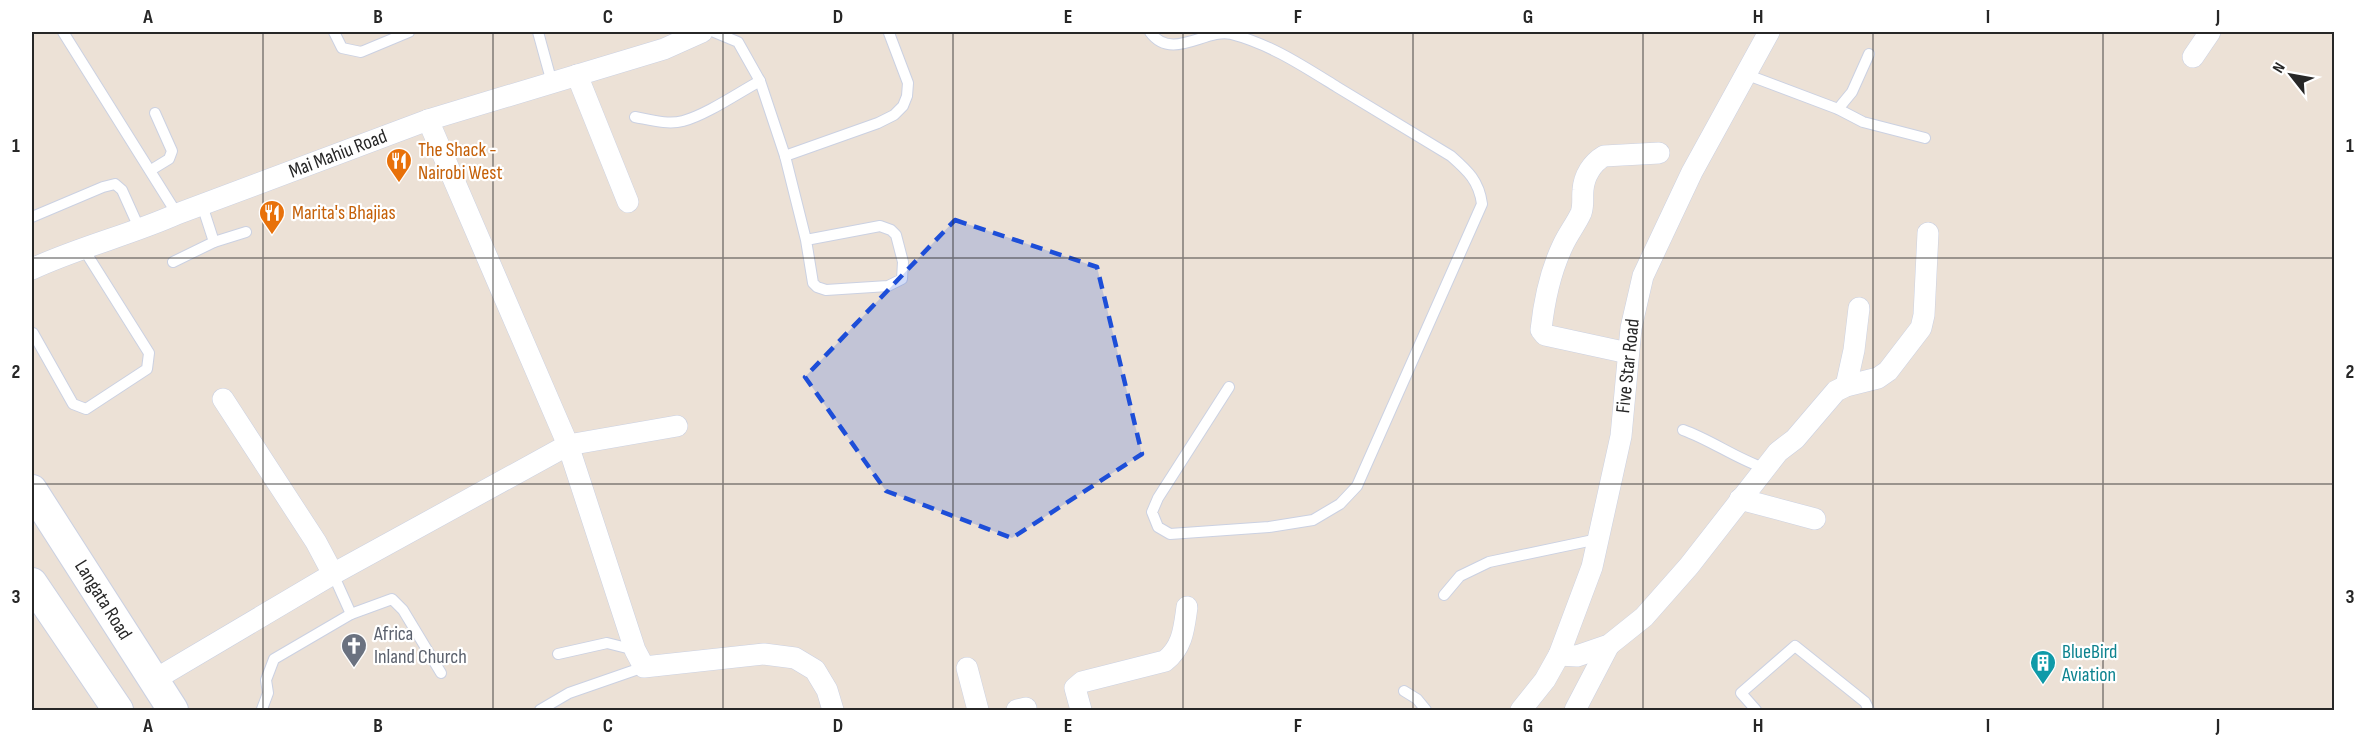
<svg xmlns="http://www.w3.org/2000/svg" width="2366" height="742" viewBox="0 0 2366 742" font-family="'Sofia Sans Condensed',sans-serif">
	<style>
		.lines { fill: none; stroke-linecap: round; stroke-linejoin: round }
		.service-casing { stroke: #cbd1e2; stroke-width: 12 }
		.minor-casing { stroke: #cbd1e2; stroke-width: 22 }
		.secondary-casing { stroke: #cbd1e2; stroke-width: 32 }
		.service { stroke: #fff; stroke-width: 10 }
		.minor { stroke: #fff; stroke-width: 21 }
		.secondary { stroke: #fff; stroke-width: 30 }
		.marked { fill: #1d4ed8; fill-opacity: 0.2; stroke: #1d4ed8; stroke-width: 4.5; stroke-dasharray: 12 8; stroke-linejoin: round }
		.grid { fill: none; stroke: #272727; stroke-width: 1.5; stroke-opacity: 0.55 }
		.labels { text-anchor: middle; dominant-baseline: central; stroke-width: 4.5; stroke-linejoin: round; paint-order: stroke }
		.food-label { font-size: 20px; fill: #c56008; stroke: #fff; text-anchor: start }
		.street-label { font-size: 20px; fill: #272727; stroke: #fff }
		.worship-label { font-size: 20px; fill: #5b616d; stroke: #fff; text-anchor: start }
		.culture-label { font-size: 20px; fill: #0d838f; stroke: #fff; text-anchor: start }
		.neatline { fill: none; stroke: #272727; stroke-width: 2 }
		.grid-label { font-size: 20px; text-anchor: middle; font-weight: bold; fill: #272727 }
	</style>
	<rect width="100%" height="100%" fill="#ece1d6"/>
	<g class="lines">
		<defs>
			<g id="service">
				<polyline points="63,32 177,214"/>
				<polyline points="334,32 342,48 361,52 409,32"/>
				<polyline points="538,32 552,83"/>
				<polyline points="714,32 738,42 760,81 785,156 806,240 813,283 817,287 826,290 888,286 902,279 903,262 896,235 891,230 880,226 806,240"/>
				<path d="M1150,32C1172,62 1206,28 1231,34C1270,44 1303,66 1337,87C1375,110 1413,133 1451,156C1468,171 1479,181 1482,204L1357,486L1340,504L1313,520L1269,527L1170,534L1158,527L1152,512L1158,498L1229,387"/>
				<polyline points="1745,74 1838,109 1863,122 1925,138"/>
				<polyline points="1838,109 1852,92 1869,54"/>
				<path d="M635,117C651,120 668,125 683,121C706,115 738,93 760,81"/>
				<polyline points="785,156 878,123 894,115 903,106 907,96 908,83 889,33"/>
				<polyline points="151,170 169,159 172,151 155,113"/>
				<polyline points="202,205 214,242"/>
				<polyline points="32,217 103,187 115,184 122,190 140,230"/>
				<polyline points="173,262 214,242 246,232"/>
				<polyline points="33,333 73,404 86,409 147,369 149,353 83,248"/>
				<path d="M1683,430C1711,440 1735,458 1764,468"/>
				<polyline points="333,574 351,614 392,599 403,610 441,673"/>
				<polyline points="1444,595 1460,576 1489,562 1598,539"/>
				<polyline points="558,654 607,643 635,650"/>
				<polyline points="1404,691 1417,699 1426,710"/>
				<polyline points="263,710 262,709 268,693 266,680 274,659 351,614"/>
				<polyline points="540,710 569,693 644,667"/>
				<polyline points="1756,710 1741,693 1795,646 1865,702 1869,710"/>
			</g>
			<g id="minor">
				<polyline points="2193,57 2210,32"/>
				<polyline points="577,75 628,202"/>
				<polyline points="428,120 568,445 635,650 644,667 764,654 795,658 815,670 827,690 833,710"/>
				<path d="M32,269C79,247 130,235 177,214L428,120L664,49L702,32"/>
				<path d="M1628,353L1545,335L1541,330C1544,302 1551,270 1563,245C1568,234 1576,224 1581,213C1584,205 1582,198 1583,190C1584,176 1592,163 1604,156L1659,153"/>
				<polyline points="1846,386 1854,350 1859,308"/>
				<polyline points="223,399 316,542 333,574 568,445 677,426"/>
				<polyline points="1740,499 1815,519"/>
				<polyline points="1559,655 1577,656 1609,645 1644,617 1689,566 1778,452 1795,439 1836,391 1846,386 1878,378 1888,371 1921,328 1924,315 1928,233"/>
				<polyline points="967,668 978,710"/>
				<polyline points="154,680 333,574"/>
				<polyline points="1017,710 1026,708"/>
				<path d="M1081,710L1075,688L1082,682L1165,661C1183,647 1184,628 1187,607"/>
				<polyline points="1521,710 1545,680 1559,655 1592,567 1621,436 1631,328 1643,276 1692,172 1769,32"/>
				<polyline points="1575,710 1609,645"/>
			</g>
			<g id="secondary">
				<polyline points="32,490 173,710"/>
				<polyline points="32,583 118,710"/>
			</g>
		</defs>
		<!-- service casing -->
		<use href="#service" class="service-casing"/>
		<!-- minor casing -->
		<use href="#minor" class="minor-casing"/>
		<!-- secondary casing -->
		<use href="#secondary" class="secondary-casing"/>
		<!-- service -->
		<use href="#service" class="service"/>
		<!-- minor -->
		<use href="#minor" class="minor"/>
		<!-- secondary -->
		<use href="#secondary" class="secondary"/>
	</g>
	<!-- marked area -->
	<path class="marked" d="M955,220L1097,267L1142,454L1012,538L886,491L805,377Z"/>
	<!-- grid -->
	<path class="grid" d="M263,32V710M493,32V710M723,32V710M953,32V710M1183,32V710M1413,32V710M1643,32V710M1873,32V710M2103,32V710M32,258H2334M32,484H2334"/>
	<!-- icons -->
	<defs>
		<symbol id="restaurant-pin" viewBox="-11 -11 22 30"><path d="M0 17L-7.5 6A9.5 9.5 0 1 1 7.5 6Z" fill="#e8710a" stroke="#fff"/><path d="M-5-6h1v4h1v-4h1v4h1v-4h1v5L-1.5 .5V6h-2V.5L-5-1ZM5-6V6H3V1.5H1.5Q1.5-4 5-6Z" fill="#fff"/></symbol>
		<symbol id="church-pin" viewBox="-11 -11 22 30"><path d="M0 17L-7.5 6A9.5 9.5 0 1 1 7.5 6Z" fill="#6b7280" stroke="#fff"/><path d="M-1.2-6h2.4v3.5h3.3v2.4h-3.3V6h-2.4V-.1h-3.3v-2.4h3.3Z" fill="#fff"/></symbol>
		<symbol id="building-pin" viewBox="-11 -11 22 30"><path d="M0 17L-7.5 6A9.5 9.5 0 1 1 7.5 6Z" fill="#0f9aa8" stroke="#fff"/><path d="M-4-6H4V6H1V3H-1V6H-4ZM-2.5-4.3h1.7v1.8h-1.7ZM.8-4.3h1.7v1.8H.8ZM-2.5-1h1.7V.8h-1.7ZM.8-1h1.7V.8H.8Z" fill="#fff"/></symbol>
	</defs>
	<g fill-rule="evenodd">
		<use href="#restaurant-pin" x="384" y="146" width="30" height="40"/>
		<use href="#restaurant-pin" x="257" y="198" width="30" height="40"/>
		<use href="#church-pin" x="339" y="631" width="30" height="40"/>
		<use href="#building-pin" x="2028" y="648" width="30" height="40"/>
	</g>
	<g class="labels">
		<!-- food labels -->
		<g class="food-label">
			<text x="418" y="150">The Shack -<tspan x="418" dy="23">Nairobi West</tspan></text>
			<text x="292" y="213">Marita's Bhajias</text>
		</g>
		<!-- street labels -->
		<g class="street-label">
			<text transform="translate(338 154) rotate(-21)">Mai Mahiu Road</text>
			<text transform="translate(1628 366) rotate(-84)">Five Star Road</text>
			<text transform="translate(103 600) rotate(58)">Langata Road</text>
		</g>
		<!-- worship labels -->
		<g class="worship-label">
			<text x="374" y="634">Africa<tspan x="374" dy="23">Inland Church</tspan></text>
		</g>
		<!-- culture labels -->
		<g class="culture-label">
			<text x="2062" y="652">BlueBird<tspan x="2062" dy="23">Aviation</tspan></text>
		</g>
	</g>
	<!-- border -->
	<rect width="2366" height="742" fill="none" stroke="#ffffff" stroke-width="66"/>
	<!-- north arrow -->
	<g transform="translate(2291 75) rotate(301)" stroke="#ffffff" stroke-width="4.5" paint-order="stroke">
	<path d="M0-4.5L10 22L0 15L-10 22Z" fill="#272727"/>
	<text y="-9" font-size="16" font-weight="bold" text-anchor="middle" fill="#272727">N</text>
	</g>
	<rect x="33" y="33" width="2300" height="676" class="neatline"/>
	<g class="grid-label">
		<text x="148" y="23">A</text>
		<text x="378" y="23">B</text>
		<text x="608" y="23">C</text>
		<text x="838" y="23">D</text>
		<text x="1068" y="23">E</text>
		<text x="1298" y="23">F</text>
		<text x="1528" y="23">G</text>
		<text x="1758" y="23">H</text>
		<text x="1988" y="23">I</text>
		<text x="2218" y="23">J</text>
		<text x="16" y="152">1</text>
		<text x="2350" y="152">1</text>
		<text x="16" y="378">2</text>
		<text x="2350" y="378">2</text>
		<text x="16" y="603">3</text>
		<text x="2350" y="603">3</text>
		<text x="148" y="732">A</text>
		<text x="378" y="732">B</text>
		<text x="608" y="732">C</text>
		<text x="838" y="732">D</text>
		<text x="1068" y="732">E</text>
		<text x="1298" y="732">F</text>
		<text x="1528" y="732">G</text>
		<text x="1758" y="732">H</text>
		<text x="1988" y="732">I</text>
		<text x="2218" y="732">J</text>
	</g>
</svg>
